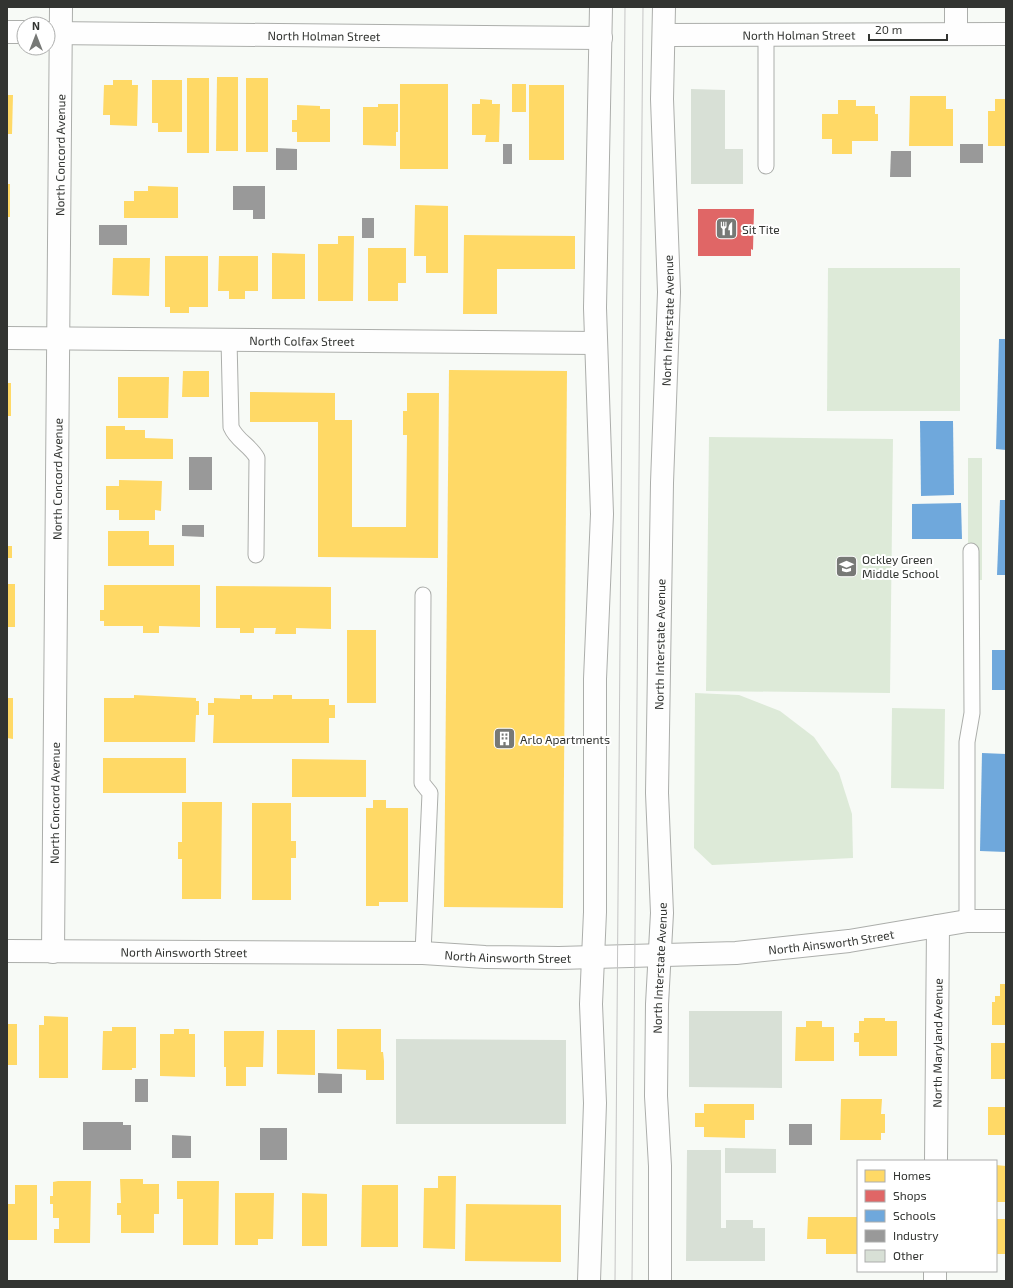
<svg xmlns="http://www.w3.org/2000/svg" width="1013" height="1288" viewBox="0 0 1013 1288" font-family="'Exo 2',sans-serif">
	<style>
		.green { fill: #ddead8 }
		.homes { fill: #ffd966 }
		.shops { fill: #e06666 }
		.schools { fill: #6fa8dc }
		.industry { fill: #999 }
		.building { fill: #d8e0d6 }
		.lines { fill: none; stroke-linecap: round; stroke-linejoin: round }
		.lane-casing { stroke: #acaeab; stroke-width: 17 }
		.street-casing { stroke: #acaeab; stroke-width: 24 }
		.secondary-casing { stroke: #acaeab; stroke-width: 24 }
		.lane { stroke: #fefefe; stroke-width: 15 }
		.street { stroke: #fefefe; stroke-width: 22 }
		.secondary { stroke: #fefefe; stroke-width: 22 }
		.tram { stroke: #c5c5c5; stroke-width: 1 }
		.labels { text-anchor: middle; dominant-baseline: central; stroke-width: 4; stroke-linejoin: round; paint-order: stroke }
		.street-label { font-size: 12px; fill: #323431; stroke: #fff }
		.poi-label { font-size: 12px; fill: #323431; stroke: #fff; text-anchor: start }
	</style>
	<rect width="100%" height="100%" fill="#f7faf6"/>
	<!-- green -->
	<g class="green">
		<polygon points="828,268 960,268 960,411 827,411"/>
		<polygon points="709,437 893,439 890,693 706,691"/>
		<rect x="968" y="458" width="14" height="122"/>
		<polygon points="695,693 739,695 780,711 814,737 839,773 852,814 853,858 712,865 694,848"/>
		<polygon points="892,708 945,709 944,789 891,788"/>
	</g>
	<!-- homes -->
	<g class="homes">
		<polygon points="217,77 238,77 238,151 216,151"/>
		<rect x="187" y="78" width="22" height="75"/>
		<rect x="246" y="78" width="22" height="74"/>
		<polygon points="113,80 132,80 132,85 138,85 137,126 110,125 110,115 103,115 104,85 113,85"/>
		<polygon points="152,80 182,80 182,132 158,132 158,123 152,123"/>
		<rect x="400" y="84" width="48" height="85"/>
		<rect x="512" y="84" width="14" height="28"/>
		<rect x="529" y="85" width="35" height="75"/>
		<polygon points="7,95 13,95 12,134 7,134"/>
		<polygon points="910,96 946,96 946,109 953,109 953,146 909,146"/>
		<polygon points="480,99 492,100 492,104 500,104 499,142 485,142 486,135 472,135 472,104 480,104"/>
		<polygon points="995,99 1006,99 1006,146 988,146 988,111 995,111"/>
		<polygon points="838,100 856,100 856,106 875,106 875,114 878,114 878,141 852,141 852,154 832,154 832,139 822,139 822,114 838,114"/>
		<polygon points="378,104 398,104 398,132 396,132 396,146 363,145 363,107 378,107"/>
		<polygon points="297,105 320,106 320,109 330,109 330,142 297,142 297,132 292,132 292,120 297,120"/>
		<rect x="7" y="184" width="3" height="33"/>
		<polygon points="148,186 178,187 178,218 124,218 124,201 134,201 134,191 148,191"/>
		<polygon points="415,205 448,206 448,273 426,273 426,256 414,256"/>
		<polygon points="464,235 575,236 575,269 497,269 497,314 463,314"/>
		<polygon points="338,236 354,236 353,301 318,301 318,244 338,244"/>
		<polygon points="368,248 406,248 406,283 398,283 398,301 368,301"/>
		<polygon points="272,253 305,254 305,299 272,299"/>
		<polygon points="165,256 208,256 208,307 189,307 189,313 170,313 170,307 165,307"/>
		<polygon points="219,256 258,256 258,291 245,291 245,299 229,299 229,291 218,291"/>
		<polygon points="113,258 150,258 149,296 112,295"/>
		<polygon points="449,370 567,371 563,908 444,907"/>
		<polygon points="183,371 209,371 209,397 182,397"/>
		<polygon points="118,377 169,377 168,418 118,418"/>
		<rect x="7" y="383" width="4" height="33"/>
		<polygon points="250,392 335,393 335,420 352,420 352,527 406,527 407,435 403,435 403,411 407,411 407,393 439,393 438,558 318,557 318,422 250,422"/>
		<polygon points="106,426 125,426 125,430 145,430 145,438 173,439 173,459 106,459"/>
		<polygon points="119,480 162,481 161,511 155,510 155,520 119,520 119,510 106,510 106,486 119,486"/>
		<polygon points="108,531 149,531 149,545 174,545 174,566 108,566"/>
		<rect x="7" y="546" width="5" height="12"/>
		<rect x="7" y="584" width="8" height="43"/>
		<polygon points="104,585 200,585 200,627 159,626 159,633 143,633 143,626 104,626 104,621 100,621 100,610 104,610"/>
		<polygon points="216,586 331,587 331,629 296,628 296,634 275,634 276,628 254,628 254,633 240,633 240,628 216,628"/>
		<rect x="347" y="630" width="29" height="73"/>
		<polygon points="134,695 196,698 196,701 199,701 199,715 196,715 195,742 104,742 104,698 134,698"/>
		<polygon points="240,695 252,695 252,699 273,699 273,695 292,695 292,699 329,699 329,705 335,705 335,718 329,718 329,743 213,743 214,715 208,715 208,703 214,703 214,698 240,699"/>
		<polygon points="7,698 13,698 13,739 7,738"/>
		<rect x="7" y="758" width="1" height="33"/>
		<rect x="103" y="758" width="83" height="35"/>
		<polygon points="292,759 366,760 366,797 292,797"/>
		<polygon points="373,800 386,800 386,808 408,808 408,902 379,902 379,906 366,906 366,808 373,808"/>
		<polygon points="182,802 222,802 221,899 182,899 182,859 178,859 178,842 182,842"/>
		<polygon points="252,803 291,803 291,841 296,841 296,858 291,858 291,900 252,900"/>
		<polygon points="1000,984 1006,984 1006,1025 992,1025 992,1002 995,1002 995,996 1000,996"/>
		<polygon points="44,1016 68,1017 68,1078 39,1078 39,1025 44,1025"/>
		<polygon points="864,1018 885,1018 885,1021 897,1021 897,1056 859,1056 859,1042 854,1042 854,1033 859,1033 859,1021 864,1021"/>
		<polygon points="806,1021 822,1021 822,1027 834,1027 834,1061 795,1061 796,1027 806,1027"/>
		<rect x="7" y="1024" width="10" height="41"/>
		<polygon points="112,1027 136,1027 136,1068 132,1068 132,1070 102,1070 103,1031 112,1031"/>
		<polygon points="174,1029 189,1029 189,1034 195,1034 195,1077 160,1076 160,1034 174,1034"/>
		<polygon points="337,1029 381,1029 381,1052 383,1052 384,1061 384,1080 366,1080 366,1070 337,1069"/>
		<polygon points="277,1030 315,1030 315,1075 277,1074"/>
		<polygon points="224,1031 264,1031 263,1067 246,1067 246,1086 226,1086 226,1067 224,1067"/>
		<rect x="991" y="1043" width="15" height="36"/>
		<polygon points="841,1099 882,1099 881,1114 885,1114 885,1133 881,1133 881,1140 840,1140"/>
		<polygon points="704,1104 754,1104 754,1120 745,1120 745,1138 704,1137 704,1127 695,1127 695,1113 704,1113"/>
		<rect x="988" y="1107" width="18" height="28"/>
		<polygon points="996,1165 1006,1166 1006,1202 996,1202"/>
		<polygon points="438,1176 456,1176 455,1249 423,1248 424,1188 438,1188"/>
		<polygon points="120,1179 143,1179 143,1184 159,1184 159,1214 154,1214 154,1233 121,1233 121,1215 117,1215 117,1203 121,1203"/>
		<polygon points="58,1181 91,1181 90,1243 54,1243 54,1229 59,1229 59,1218 53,1218 53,1204 50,1204 50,1196 53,1196 53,1182"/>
		<polygon points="177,1181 219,1181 218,1245 183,1245 183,1199 177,1199"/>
		<polygon points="15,1185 37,1185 37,1240 7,1240 7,1204 15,1204"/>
		<polygon points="362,1185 398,1185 398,1247 361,1247"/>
		<polygon points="235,1193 274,1193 273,1239 258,1239 258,1245 235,1245"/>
		<polygon points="302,1193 327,1194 327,1246 302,1246"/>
		<polygon points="466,1204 561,1205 561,1262 465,1261"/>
		<polygon points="808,1217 858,1217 858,1254 826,1254 826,1239 807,1239"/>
		<rect x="996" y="1219" width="10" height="35"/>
	</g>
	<!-- shops -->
	<polygon class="shops" points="698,209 754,209 753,250 751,249 751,256 698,256"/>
	<!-- schools -->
	<g class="schools">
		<polygon points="999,339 1006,339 1006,450 996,449"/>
		<polygon points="920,421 953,421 954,495 921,496"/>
		<polygon points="1000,500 1006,500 1006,575 997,575"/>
		<polygon points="961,503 962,539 912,539 912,504"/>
		<rect x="992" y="650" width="14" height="40"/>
		<polygon points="982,753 1006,754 1006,852 980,851"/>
	</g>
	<!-- industry -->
	<g class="industry">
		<rect x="503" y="144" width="9" height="20"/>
		<rect x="960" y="144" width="23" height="19"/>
		<polygon points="276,148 297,149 297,170 276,170"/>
		<polygon points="891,151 911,151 911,177 890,177"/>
		<polygon points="233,186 265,186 265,219 253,219 253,210 233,210"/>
		<rect x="362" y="218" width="12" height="20"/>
		<rect x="99" y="225" width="28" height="20"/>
		<rect x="189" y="457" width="23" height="33"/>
		<polygon points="182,525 204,525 204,537 182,536"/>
		<polygon points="318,1073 342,1074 342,1093 318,1093"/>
		<rect x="135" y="1079" width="13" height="23"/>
		<polygon points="83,1122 123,1122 123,1125 131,1125 131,1150 83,1150"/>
		<rect x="789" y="1124" width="23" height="21"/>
		<rect x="260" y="1128" width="27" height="32"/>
		<polygon points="172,1135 191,1136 191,1158 172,1158"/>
	</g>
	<!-- building -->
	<g class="building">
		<polygon points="691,89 725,90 725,149 743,149 743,184 691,184"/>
		<polygon points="689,1011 782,1011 782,1088 689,1087"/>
		<polygon points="396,1039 566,1040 566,1124 396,1124"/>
		<polygon points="725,1148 776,1149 776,1173 725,1173"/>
		<polygon points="687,1150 721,1150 721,1228 726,1228 726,1220 753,1220 753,1228 765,1228 765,1261 686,1261"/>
	</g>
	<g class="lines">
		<defs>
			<g id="lane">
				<polyline points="766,35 766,166"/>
				<path d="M229,340L231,427C237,441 250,445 257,458L256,555"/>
				<polyline points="423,595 422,783 430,793 423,953"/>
				<polyline points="967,921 967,742 972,713 971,551"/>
			</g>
			<g id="street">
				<polyline points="7,32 24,32"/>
				<path id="s1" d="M48,33L601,38"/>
				<polyline points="956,34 956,7"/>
				<path id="s2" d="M664,35L1006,34"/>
				<path id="s3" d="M7,338L596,343"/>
				<path id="s4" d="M7,951L423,953L485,957L559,958L736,953L849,941L967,921H1006"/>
				<path id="s5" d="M53,952L61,7"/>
				<path id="s6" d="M936,1161L938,926"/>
				<polyline points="935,1281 935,1271"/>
			</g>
			<g id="secondary">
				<polyline points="589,1281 595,1103 591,1004 595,912 595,679 602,514 595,308 601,7"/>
				<path id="s7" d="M660,1281V1166L656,1096L657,1004L662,913L657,793L662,483L669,292L662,99L664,7"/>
			</g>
		</defs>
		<!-- lane casing -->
		<use href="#lane" class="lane-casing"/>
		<!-- street casing -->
		<use href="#street" class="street-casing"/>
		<!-- secondary casing -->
		<use href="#secondary" class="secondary-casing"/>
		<!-- lane -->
		<use href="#lane" class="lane"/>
		<!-- street -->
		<use href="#street" class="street"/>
		<!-- secondary -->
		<use href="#secondary" class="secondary"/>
		<!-- tram -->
		<g class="tram">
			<polyline points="615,1281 625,7"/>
			<polyline points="632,1281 643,7"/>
		</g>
	</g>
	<!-- icons -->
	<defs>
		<symbol id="restaurant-square" viewBox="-11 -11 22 22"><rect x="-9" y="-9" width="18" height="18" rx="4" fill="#777976" stroke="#fff"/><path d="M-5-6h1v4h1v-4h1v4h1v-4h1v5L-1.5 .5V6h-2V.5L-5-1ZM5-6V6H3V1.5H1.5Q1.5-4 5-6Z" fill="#fff"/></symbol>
		<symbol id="school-square" viewBox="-11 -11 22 22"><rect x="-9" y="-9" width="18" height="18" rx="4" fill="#777976" stroke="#fff"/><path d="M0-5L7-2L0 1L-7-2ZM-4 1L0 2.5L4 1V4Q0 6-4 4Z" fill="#fff"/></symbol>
		<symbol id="building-square" viewBox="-11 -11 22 22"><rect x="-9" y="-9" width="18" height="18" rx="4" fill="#777976" stroke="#fff"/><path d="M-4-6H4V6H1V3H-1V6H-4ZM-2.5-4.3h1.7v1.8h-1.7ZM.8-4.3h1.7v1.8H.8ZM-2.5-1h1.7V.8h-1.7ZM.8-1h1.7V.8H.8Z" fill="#fff"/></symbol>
	</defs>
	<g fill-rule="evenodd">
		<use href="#restaurant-square" x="714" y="216" width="25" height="25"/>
		<use href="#school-square" x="834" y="554" width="25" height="25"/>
		<use href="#building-square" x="492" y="726" width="25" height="25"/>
	</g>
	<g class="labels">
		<!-- street labels -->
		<g class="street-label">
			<text stroke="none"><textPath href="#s1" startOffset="276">North Holman Street</textPath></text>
			<text stroke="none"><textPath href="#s2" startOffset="135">North Holman Street</textPath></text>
			<text stroke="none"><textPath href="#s5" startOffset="797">North Concord Avenue</textPath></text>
			<text stroke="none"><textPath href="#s7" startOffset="961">North Interstate Avenue</textPath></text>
			<text stroke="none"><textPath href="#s3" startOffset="295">North Colfax Street</textPath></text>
			<text stroke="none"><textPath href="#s5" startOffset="473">North Concord Avenue</textPath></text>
			<text stroke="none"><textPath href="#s7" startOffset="637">North Interstate Avenue</textPath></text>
			<text stroke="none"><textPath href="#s5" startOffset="149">North Concord Avenue</textPath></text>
			<text stroke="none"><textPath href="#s4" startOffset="825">North Ainsworth Street</textPath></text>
			<text stroke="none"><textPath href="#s4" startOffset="177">North Ainsworth Street</textPath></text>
			<text stroke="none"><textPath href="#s4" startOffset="501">North Ainsworth Street</textPath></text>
			<text stroke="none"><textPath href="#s7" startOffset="313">North Interstate Avenue</textPath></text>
			<text stroke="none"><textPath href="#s6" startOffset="118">North Maryland Avenue</textPath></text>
		</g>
		<!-- poi labels -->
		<g class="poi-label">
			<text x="742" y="229">Sit Tite</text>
			<text x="862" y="559">Ockley Green<tspan x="862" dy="14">Middle School</tspan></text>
			<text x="520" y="739">Arlo Apartments</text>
		</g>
	</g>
	<!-- border -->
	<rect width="1013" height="1288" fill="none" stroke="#323431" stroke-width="16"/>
	<!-- legend -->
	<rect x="857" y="1160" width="140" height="112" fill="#ffffff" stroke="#adaead"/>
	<rect x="865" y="1170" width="20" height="12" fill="#ffd966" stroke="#adaead"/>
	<text x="893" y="1180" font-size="12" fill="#323431">Homes</text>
	<rect x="865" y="1190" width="20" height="12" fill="#e06666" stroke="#adaead"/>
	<text x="893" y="1200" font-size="12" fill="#323431">Shops</text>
	<rect x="865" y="1210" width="20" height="12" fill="#6fa8dc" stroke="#adaead"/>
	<text x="893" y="1220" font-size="12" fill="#323431">Schools</text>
	<rect x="865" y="1230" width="20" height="12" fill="#999999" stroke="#adaead"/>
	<text x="893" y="1240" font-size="12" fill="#323431">Industry</text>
	<rect x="865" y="1250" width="20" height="12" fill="#d8e0d6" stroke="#adaead"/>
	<text x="893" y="1260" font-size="12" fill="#323431">Other</text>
	<!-- north arrow -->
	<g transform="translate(36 36)"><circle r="19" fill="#ffffff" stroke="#adaead"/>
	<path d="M0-3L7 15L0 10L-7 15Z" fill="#777976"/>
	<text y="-6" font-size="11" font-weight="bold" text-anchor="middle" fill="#323431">N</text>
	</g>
	<!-- scale -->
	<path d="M869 34v6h78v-6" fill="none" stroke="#323431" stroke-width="2"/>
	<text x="875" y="34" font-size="12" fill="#323431" stroke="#ffffff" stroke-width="3" paint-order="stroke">20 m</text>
</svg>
